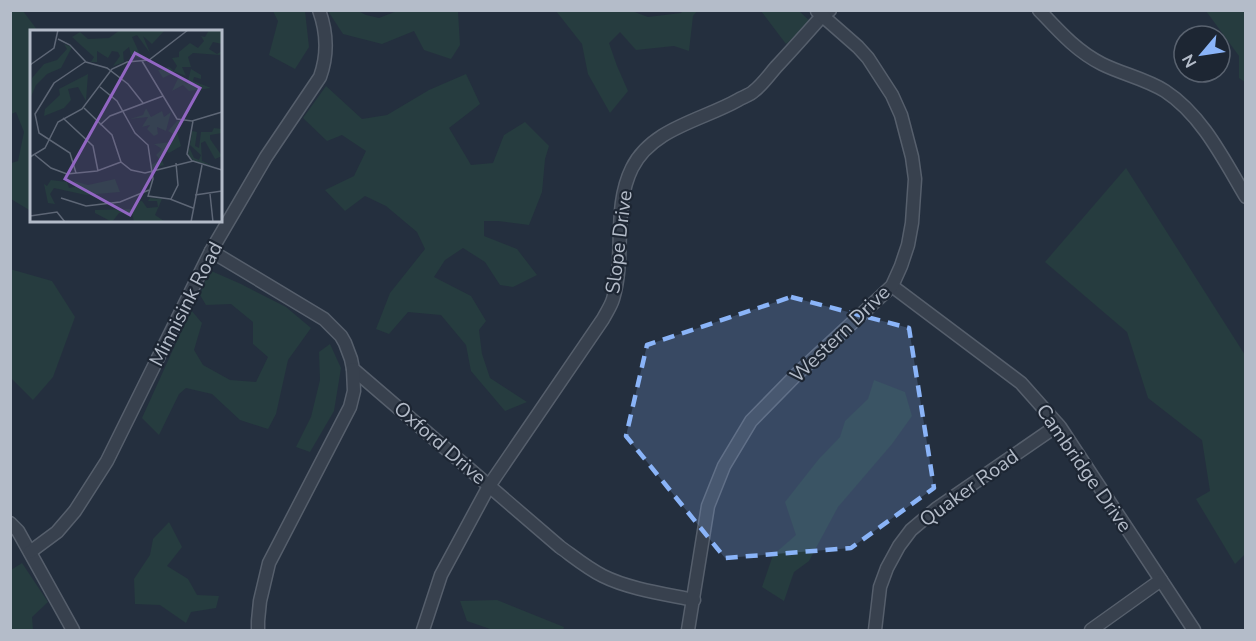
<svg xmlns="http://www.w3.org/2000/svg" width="1256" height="641" viewBox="0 0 1256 641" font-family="'Nunito Sans',sans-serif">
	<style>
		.green { fill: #263c3f }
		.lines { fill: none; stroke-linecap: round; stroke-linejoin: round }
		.minor-casing { stroke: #565f6c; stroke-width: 15 }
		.minor { stroke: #38414e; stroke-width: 12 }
		.marked { fill: #8ab4f8; fill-opacity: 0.2; stroke: #8ab4f8; stroke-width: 4.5; stroke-dasharray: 12 8; stroke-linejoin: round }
		.labels { text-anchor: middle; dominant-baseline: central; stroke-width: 4.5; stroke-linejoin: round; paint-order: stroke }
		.street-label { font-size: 20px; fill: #b4bcc9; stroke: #1d2633 }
		.inset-road { fill: none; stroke: #5e6776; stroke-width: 1.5 }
		.view { fill: #9266c3; fill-opacity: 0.15; stroke: #9266c3; stroke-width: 3 }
		.inset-edge { fill: none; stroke: #b4bcc9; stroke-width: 3 }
	</style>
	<rect width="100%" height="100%" fill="#242f3e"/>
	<!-- green -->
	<g class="green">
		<polygon points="11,10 23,11 38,31 32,32 31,211 11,199 11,163 18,161 24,132 16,112 11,114"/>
		<polygon points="1244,10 1246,12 1245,82 1239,78 1239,56 1206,11"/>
		<polygon points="273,11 305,11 309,47 295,69 269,55 278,21"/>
		<polygon points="328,11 358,11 366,15 379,18 397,11 458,11 460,45 451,59 424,50 414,31 382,44 343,34"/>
		<polygon points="556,11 632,11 648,17 681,13 683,11 697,11 693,16 689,51 674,46 636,50 620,32 609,43 617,66 628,91 610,113 588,74 582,44"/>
		<polygon points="761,11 799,11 811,22 786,44"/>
		<polygon points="466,74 480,104 449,128 471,165 493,163 504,135 525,122 549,146 545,159 542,192 529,225 498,221 484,221 484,236 517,249 537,275 513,287 500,285 485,262 463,248 445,260 434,277 471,296 486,321 479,330 482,354 490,378 527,402 505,411 471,371 466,345 441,315 408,312 389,334 376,329 390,293 425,249 417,232 386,206 365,196 345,211 325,190 354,176 366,151 342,135 327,141 303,118 326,86 362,119 387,115 429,90"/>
		<polygon points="1126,168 1245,355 1245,554 1235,564 1196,499 1210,491 1202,440 1148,398 1127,332 1045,262"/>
		<polygon points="10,269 52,281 75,317 53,377 33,400 11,378"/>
		<polygon points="209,270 241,284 286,307 311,328 288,360 276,414 268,429 240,420 212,394 186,388 179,394 159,435 142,418 191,310 202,323 194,350 203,365 230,380 256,382 268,357 253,344 253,322 231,304 206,305 200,295"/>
		<polygon points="330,344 341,368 334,411 310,452 296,447 311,417 320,380 319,352"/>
		<polygon points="874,380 905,392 912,416 892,444 838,507 809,561 794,572 784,601 762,587 773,555 796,535 785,502 818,460 840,437 845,421 868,399"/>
		<polygon points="169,522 182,547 167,566 188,579 197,595 219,596 216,608 191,612 186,623 160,605 135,604 134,579 150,555 153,539"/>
		<polygon points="22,563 48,602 32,617 33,630 11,630 11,570"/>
		<polygon points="497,600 564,627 563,630 493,630 467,621 460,601"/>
	</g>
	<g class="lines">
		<defs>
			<g id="minor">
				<path d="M1039,10C1058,30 1076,51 1102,64C1122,74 1146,79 1165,91C1202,115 1224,160 1246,197"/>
				<path d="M211,251L324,319L341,336L345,343L351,359L353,369L560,547C574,557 587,568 603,576C629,589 665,594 694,600"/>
				<polyline points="892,286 1021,383 1060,427 1194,630"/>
				<polyline points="10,523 18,531 73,630"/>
				<path d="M30,552L57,532L75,511L107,461L211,251L266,157L320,77C328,55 327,32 319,10"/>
				<polyline points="258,630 258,621 260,601 269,563 350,407 354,391 353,369"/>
				<path d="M423,630L441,575L489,486L603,319C606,313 611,306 613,299C626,256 612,208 632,168C652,128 703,120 738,100C743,97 750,95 754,91C762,85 769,75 776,67C792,50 807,33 822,16L830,10"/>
				<polyline points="688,630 708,506 724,466 751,421 798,373 892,286 901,266 908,245 912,223 915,179 912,157 901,115 892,95 868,58 858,47 817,11"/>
				<polyline points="875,630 880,587 887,568 899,546 911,530 936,509 1058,425"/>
				<polyline points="1091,630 1161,580"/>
			</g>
		</defs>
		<!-- minor casing -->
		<use href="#minor" class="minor-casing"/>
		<!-- minor -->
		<use href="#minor" class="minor"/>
	</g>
	<!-- marked area -->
	<path class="marked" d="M791,297L909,328L934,488L851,548L725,558L626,436L647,345Z"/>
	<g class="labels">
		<!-- street labels -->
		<g class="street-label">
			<text transform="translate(619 242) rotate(-83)">Slope Drive</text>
			<text transform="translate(186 304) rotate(-63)">Minnisink Road</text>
			<text transform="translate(840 334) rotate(-44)">Western Drive</text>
			<text transform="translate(440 443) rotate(41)">Oxford Drive</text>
			<text transform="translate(1084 468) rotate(55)">Cambridge Drive</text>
			<text transform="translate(969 488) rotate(-36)">Quaker Road</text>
		</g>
	</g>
	<!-- overview -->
	<g transform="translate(30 30)">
		<rect width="192" height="192" fill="#242f3e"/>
		<path d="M90,0H135L122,14L113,6L120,23L107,5L102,7L112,29L101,25L99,17L93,22L94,32L83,36L90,26L88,22L82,21L78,28L67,21V32H61L64,27L42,7L50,2L58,9L79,8ZM179,0H192V14L183,12L179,19L187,24L192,21L190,25L163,23L158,27L161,37H152L156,46L145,42L133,48L128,40L139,37L144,41L147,36L142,28L149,27V22L160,13L168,18L174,11L171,6L175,7ZM34,14L42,17L31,38L17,44L6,55L0,69L2,48L14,34L27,30L37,19ZM161,39L171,45V49L164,47L163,51L181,58L159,61L153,55L142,61L149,46L157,54ZM58,44L56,71L48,57L38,59L41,70L34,78L14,86L15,79L30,65L29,59ZM116,78L121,87L132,81L134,87L141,82L136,101L127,97L128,104L124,106L117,99L120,95L112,97L118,87L100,89L113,85ZM147,91H151L146,99L151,116L139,123L135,120L130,126L134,135L122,139L121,135L130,130L126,125L132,119L124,114L141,112L143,104L138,101ZM184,98L192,99V103L180,105V109L192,126L185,129L175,111L171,113L172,131L183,136L164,131L158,125L159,117L164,128L169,130L171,125L160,115L162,101L167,102L165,116L169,118L171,102H182ZM85,149L90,162L56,165L24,158L20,164L25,174L18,173L14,154L17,156L21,150L37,152L39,158L45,157L44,151L58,155ZM120,168L132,169L125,185L134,191L104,192L102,183H89L82,192L65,183V180L102,179L106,172L112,171L117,178L128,177L127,171H118Z" fill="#263c3f"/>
		<path class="inset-road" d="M28,9L40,15L56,32L77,38L98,54L113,73M192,24V57M112,31L147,89L162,91L192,82M0,35L24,18L28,0M70,57L87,71L105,103L118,115L123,149L118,166L140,169L163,178M54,78L82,105L91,132L101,140L115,143L163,131L192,140M33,88L63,116L68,141M70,95L80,86L133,66M5,125L21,138L37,144L67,141L91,132M0,127L15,118L28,92L52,79L82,39L97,32L119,30L158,0M162,131L157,124L163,91M46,143L40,123L9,103L5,84L24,53L55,32M0,151V172M180,164L183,192M165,165L192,161M31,168L56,176L90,172L119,160M141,169L148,155L146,133M0,186L27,182L35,192M161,192L172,135"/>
		<path class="view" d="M105,23L170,58L100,185L35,149Z"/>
		<rect width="192" height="192" class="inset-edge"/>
	</g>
	<!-- border -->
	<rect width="1256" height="641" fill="none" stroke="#b4bcc9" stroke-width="24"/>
	<!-- north arrow -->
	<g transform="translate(1202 54) rotate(241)"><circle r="28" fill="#1d2633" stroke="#59626f" stroke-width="1.5"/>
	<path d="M0-4.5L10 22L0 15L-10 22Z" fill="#8ab4f8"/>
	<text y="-9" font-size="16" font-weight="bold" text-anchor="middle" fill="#b4bcc9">N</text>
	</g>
</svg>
